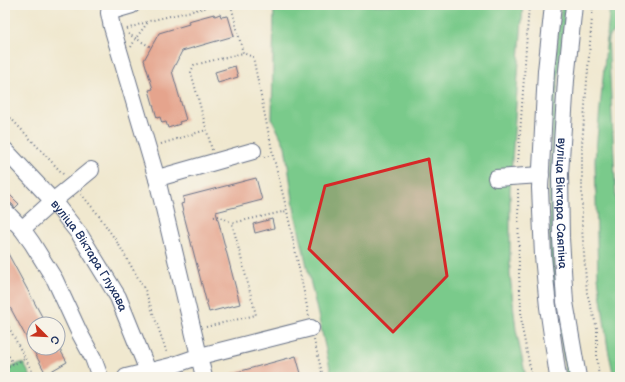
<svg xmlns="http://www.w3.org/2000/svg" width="625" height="382" viewBox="0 0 625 382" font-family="'Balsamiq Sans',sans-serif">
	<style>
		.green { fill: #7aca8b; stroke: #4a7c74 }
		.building { fill: #e5a48d }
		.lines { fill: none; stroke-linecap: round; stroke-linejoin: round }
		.minor-casing { stroke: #667086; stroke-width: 18 }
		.path { stroke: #667086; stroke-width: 2; stroke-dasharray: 1 3; stroke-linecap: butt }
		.minor { stroke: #fff; stroke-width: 16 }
		.marked { fill: #d62828; fill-opacity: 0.2; stroke: #d62828; stroke-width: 3; stroke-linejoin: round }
		.labels { text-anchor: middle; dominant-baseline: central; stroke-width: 3; stroke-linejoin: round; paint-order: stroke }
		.street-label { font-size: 12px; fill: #1b2f5e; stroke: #f7f3e8 }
	</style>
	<rect width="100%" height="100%" fill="#f7f3e8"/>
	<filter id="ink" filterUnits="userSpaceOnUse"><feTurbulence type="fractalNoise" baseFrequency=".025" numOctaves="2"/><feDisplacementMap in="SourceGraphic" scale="8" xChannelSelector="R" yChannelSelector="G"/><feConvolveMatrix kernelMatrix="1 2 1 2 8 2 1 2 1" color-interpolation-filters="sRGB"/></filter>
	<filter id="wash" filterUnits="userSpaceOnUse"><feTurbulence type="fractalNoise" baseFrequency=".012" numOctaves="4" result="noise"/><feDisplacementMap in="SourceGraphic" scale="16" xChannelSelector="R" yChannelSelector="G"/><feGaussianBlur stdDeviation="0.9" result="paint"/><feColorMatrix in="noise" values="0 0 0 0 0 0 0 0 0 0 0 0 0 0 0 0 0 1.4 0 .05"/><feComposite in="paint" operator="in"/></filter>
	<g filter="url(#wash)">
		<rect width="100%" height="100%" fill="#f0e8cf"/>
		<!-- green -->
		<g class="green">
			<polygon points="274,5 523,5 510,189 510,275 516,330 526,377 332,377 295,213 285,146 272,119"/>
			<polygon points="561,5 566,5 557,90 553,188 554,263 561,324 572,377 567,377 558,324 550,263 549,187 553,90"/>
			<polygon points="610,5 620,5 620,28 608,37 620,278 620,377 614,377 608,349 598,277 595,160"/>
			<polygon points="20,363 24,364 31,377 5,377 5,371"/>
		</g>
		<g id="blocks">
			<!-- building -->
			<g class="building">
				<polygon points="214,14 215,16 220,14 221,17 228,16 234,36 182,51 172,71 186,120 179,122 180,124 168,128 166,122 162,123 160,117 157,118 149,90 153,89 144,60 159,33 189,24 188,21"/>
				<polygon points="235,66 238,77 218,83 215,72"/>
				<polygon points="256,178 262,200 216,212 240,304 209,312 181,204 184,203 183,197"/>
				<polygon points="9,194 19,204 15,208 12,204 5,201 5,198"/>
				<polygon points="272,219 274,228 255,233 253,224"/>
				<polygon points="5,248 46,324 34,324 34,348 59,348 67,362 46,374 5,298"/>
				<polygon points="296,356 302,377 231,377 230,374"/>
			</g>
		</g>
	</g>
	<g filter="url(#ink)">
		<use href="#blocks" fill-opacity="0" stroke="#667086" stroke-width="1"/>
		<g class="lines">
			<defs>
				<g id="minor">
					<polyline points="132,5 115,10 109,13 112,27 157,179 204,377"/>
					<polyline points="553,5 546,71 540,188 543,256 548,307 558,377"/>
					<path id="s1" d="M574,5L566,80L560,174L561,238L565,302L578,377"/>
					<path id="s2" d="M5,150L53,201L80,235L118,297L148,371L150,377"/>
					<polyline points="496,178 541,175"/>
					<polyline points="157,179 165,176 253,151"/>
					<polyline points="5,211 22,229 32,243 55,280 79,332 93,358 100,377"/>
					<polyline points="22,229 53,201 91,170"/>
					<polyline points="126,377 171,366 200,356 311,328"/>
				</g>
			</defs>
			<!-- minor casing -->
			<use href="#minor" class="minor-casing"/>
			<!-- path -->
			<g class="path">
				<polyline points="231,5 243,53 253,57 273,155 287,211 309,316"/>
				<polyline points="593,5 582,144 582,228 587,293 597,328 597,361 599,377"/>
				<polyline points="127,29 149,21 217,5"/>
				<polyline points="128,34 151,47"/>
				<polyline points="131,47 136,38 148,22"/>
				<polyline points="5,112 64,175"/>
				<polyline points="161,144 206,130"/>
				<polyline points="212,150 191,72 194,65 243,53"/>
				<polyline points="264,157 273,155"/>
				<polyline points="518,163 529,5"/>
				<polyline points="518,189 519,274 522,328 532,377"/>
				<polyline points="81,194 97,213 119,245 145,290 167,353"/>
				<polyline points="214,217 219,216 232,223"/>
				<polyline points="5,320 35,377"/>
				<polyline points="206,327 256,315 232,223 287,211"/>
				<polyline points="314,340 323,377"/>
				<polyline points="5,349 13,364"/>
				<polyline points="5,369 26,358"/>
			</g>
			<!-- minor -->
			<use href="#minor" class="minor"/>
		</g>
	</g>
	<!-- marked area -->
	<path class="marked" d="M429,159L447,276L393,332L309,249L325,186Z"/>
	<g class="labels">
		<!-- street labels -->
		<g class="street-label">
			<text stroke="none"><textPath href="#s1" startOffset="199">вуліца Віктара Саяпіна</textPath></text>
			<text stroke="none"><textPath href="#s2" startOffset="136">вуліца Віктара Глухава</textPath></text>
		</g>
	</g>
	<!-- margin -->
	<rect width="625" height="382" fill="none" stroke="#f7f3e8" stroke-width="20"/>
	<!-- north arrow -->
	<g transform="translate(46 336) rotate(114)"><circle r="19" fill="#f7f3e8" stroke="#9fa5b1"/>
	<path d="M0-3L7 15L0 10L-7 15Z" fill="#c8321e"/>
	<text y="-6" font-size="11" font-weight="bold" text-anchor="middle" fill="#1b2f5e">С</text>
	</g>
</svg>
